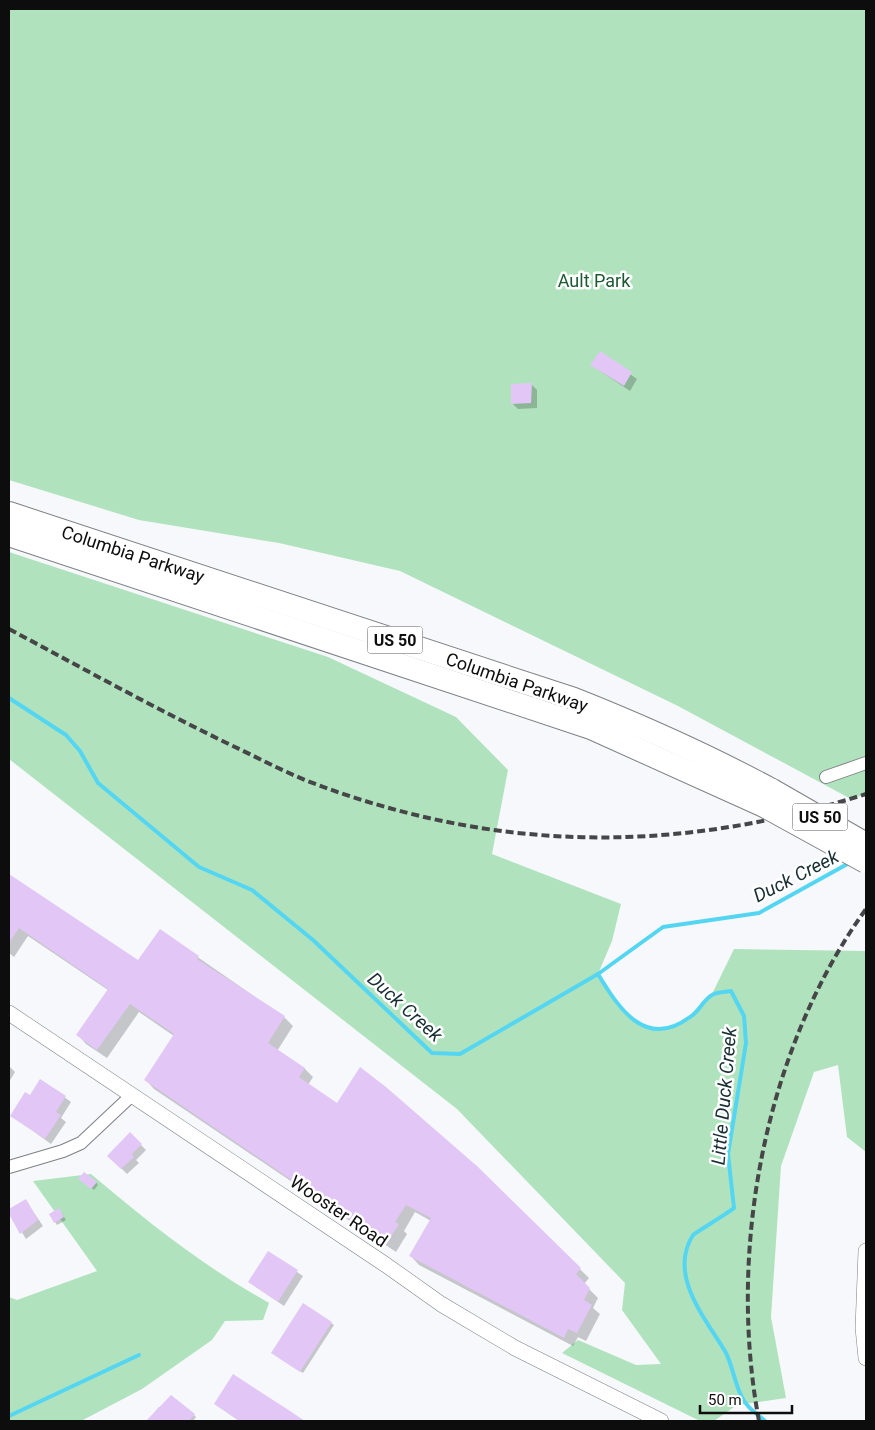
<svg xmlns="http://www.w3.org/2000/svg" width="875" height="1430" viewBox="0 0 875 1430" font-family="Roboto,sans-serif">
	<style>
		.green { fill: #b0e3bd }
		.shadow { fill: #0003 }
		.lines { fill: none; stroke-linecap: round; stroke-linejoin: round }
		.stream { stroke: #54d6f2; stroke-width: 4 }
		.building { fill: #e2c6f6 }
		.minor-casing { stroke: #7e8084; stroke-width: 14 }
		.tertiary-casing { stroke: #7e8084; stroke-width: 16 }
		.motorway-casing { stroke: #7e8084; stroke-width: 24 }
		.minor { stroke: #fff; stroke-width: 12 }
		.tertiary { stroke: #fff; stroke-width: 15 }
		.motorway { stroke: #fff; stroke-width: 22 }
		.rail { stroke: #464648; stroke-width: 4; stroke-dasharray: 8 4; stroke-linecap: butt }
		.motorway-bridge-casing { stroke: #7e8084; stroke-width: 24; stroke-linecap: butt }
		.motorway-bridge { stroke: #fff; stroke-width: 22 }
		.labels { text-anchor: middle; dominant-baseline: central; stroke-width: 5; stroke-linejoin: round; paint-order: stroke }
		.shield { fill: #fff; stroke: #565656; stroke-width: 1 }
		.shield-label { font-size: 16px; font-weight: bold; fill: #0d0d0e }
		.park-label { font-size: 18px; fill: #1c5832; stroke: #fff }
		.street-label { font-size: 18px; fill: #0d0d0e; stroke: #fff }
		.water-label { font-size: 19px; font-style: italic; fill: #192f34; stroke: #fff }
	</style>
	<rect width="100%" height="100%" fill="#f6f8fc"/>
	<!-- green -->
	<g class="green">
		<polygon points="9,9 866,9 866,794 851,799 678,706 400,571 279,543 139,520 9,480"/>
		<polygon points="9,552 328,657 456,717 508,770 492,854 621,904 612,941 598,974 631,1020 652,1028 665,1030 690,1017 712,994 734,949 866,951 866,1152 847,1137 838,1065 814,1072 781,1166 771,1317 786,1398 737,1405 714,1421 700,1421 562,1353 578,1340 636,1365 661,1364 622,1310 625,1283 457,1109 9,759"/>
		<path d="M91,1174C149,1223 203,1266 269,1303L263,1320L225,1321L212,1340L142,1389L81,1421H9V1297L17,1300L97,1271L33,1181Z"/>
	</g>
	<!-- shadow -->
	<g class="shadow">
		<polygon points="600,353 637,379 630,391 591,365"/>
		<polygon points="531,384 537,390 537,408 518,409 512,403"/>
		<polygon points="9,876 139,962 160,931 284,1017 293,1026 277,1051 304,1068 313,1077 308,1085 338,1105 477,1168 589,1278 584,1284 598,1298 593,1308 600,1314 586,1341 578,1337 573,1346 419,1265 411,1256 431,1221 415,1212 404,1231 407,1234 396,1252 154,1089 146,1080 174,1036 139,1012 107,1058 86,1044 78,1035 108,990 28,936 14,957 9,953"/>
		<polygon points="9,1066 15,1072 9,1082"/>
		<polygon points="41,1080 71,1102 61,1118 66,1122 51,1144 11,1115 30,1097"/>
		<polygon points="130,1134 146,1150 136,1160 139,1163 127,1174 109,1156"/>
		<polygon points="82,1181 96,1182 98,1185 94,1190"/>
		<polygon points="26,1201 43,1226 26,1239 9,1211"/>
		<polygon points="61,1212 66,1220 57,1225 55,1222"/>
		<polygon points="268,1253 303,1276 284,1306 249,1282"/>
		<polygon points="331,1323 334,1325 303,1373 275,1355"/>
		<polygon points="215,1404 301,1420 302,1421 239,1421"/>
		<polygon points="159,1407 194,1415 196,1417 193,1421 148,1421"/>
	</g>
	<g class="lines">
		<!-- stream -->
		<g class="stream">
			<polyline points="9,698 66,735 80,751 98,783 199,867 252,890 313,940 432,1053 460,1054 598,974 663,927 759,913 851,862"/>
			<path d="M598,974C619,1009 646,1050 690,1017C699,1012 703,1000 712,995C716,992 725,992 731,991L744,1016L746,1043L728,1154L734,1208C728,1213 695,1233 693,1235C667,1276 707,1320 726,1353C734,1369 736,1393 748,1406C753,1412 760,1416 765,1421"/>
			<polyline points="9,1416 139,1355"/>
		</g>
	</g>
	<!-- building -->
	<g class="building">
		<polygon points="600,351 632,372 624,386 590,365"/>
		<polygon points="532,383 531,403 511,404 511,384"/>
		<polygon points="9,874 138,960 160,929 199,956 197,959 285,1016 268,1043 305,1068 299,1077 337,1103 360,1067 386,1087 478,1167 581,1268 576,1274 590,1288 584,1300 592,1305 577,1333 568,1329 564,1338 409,1256 431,1218 406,1205 395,1222 399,1224 386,1244 144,1080 174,1034 130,1004 97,1050 76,1035 108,989 19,928 9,943"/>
		<polygon points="40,1079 66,1096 56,1112 61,1115 45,1139 10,1116 25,1092 30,1095"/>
		<polygon points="130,1132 142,1144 132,1154 134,1157 121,1169 107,1156"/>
		<polygon points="84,1172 97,1182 91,1189 78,1179"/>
		<polygon points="26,1199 38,1220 20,1234 9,1214 9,1209"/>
		<polygon points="59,1208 64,1217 54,1223 49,1214"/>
		<polygon points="268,1251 298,1270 278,1302 248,1282"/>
		<polygon points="303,1303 332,1322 300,1372 271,1353"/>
		<polygon points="233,1374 290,1411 305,1421 240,1421 214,1404"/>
		<polygon points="171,1395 195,1414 189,1421 146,1421"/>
	</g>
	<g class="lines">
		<defs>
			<g id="minor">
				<polyline points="826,777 866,763"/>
				<polyline points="9,1167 63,1151 81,1143 131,1096"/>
			</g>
			<g id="tertiary">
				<polyline points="9,1013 386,1265 441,1304 515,1348 661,1421"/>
				<polyline points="866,1251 863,1328 866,1358"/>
			</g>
			<g id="motorway">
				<path d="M9,513L574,699C642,726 707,755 772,790"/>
				<polyline points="9,535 591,728 764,806"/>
			</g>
		</defs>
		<!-- minor casing -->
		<use href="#minor" class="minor-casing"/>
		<!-- tertiary casing -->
		<use href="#tertiary" class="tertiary-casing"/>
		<!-- motorway casing -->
		<use href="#motorway" class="motorway-casing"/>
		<!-- minor -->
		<use href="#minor" class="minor"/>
		<!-- tertiary -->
		<use href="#tertiary" class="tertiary"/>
		<!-- motorway -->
		<use href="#motorway" class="motorway"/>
		<!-- rail -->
		<g class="rail">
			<path d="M9,629C84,669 158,710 235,747C258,758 281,770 305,780C493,853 675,855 866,794"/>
			<path d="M759,1421C727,1252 764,1050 866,909"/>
		</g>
		<defs>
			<g id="motorway-bridge">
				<polyline points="772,790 866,844"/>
				<polyline points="764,806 866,862"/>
			</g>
		</defs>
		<!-- motorway-bridge casing -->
		<use href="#motorway-bridge" class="motorway-bridge-casing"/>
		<!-- motorway-bridge -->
		<use href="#motorway-bridge" class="motorway-bridge"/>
	</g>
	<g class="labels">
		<!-- shield labels -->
		<g class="shield">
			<rect x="367.5" y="626.5" width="55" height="27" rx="4"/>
			<rect x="792.5" y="803.5" width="55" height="27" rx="4"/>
		</g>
		<g class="shield-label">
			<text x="395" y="640">US 50</text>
			<text x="820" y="817">US 50</text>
		</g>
		<!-- park labels -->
		<g class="park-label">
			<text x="594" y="280">Ault Park</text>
		</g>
		<!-- street labels -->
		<g class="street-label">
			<text transform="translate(133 554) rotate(18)">Columbia Parkway</text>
			<text transform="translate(517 682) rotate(19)">Columbia Parkway</text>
			<text transform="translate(339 1211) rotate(34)">Wooster Road</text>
		</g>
		<!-- water labels -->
		<g class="water-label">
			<text transform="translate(796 876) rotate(-27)">Duck Creek</text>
			<text transform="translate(405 1007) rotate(42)">Duck Creek</text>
			<text transform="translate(724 1096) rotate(-85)">Little Duck Creek</text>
		</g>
	</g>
	<!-- border -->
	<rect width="875" height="1430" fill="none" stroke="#0d0d0e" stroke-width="20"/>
	<!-- scale -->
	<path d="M700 1405v8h92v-8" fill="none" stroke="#0d0d0e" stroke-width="2.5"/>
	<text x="708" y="1405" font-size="15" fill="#0d0d0e" stroke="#ffffff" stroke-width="4" paint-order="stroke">50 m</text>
</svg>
